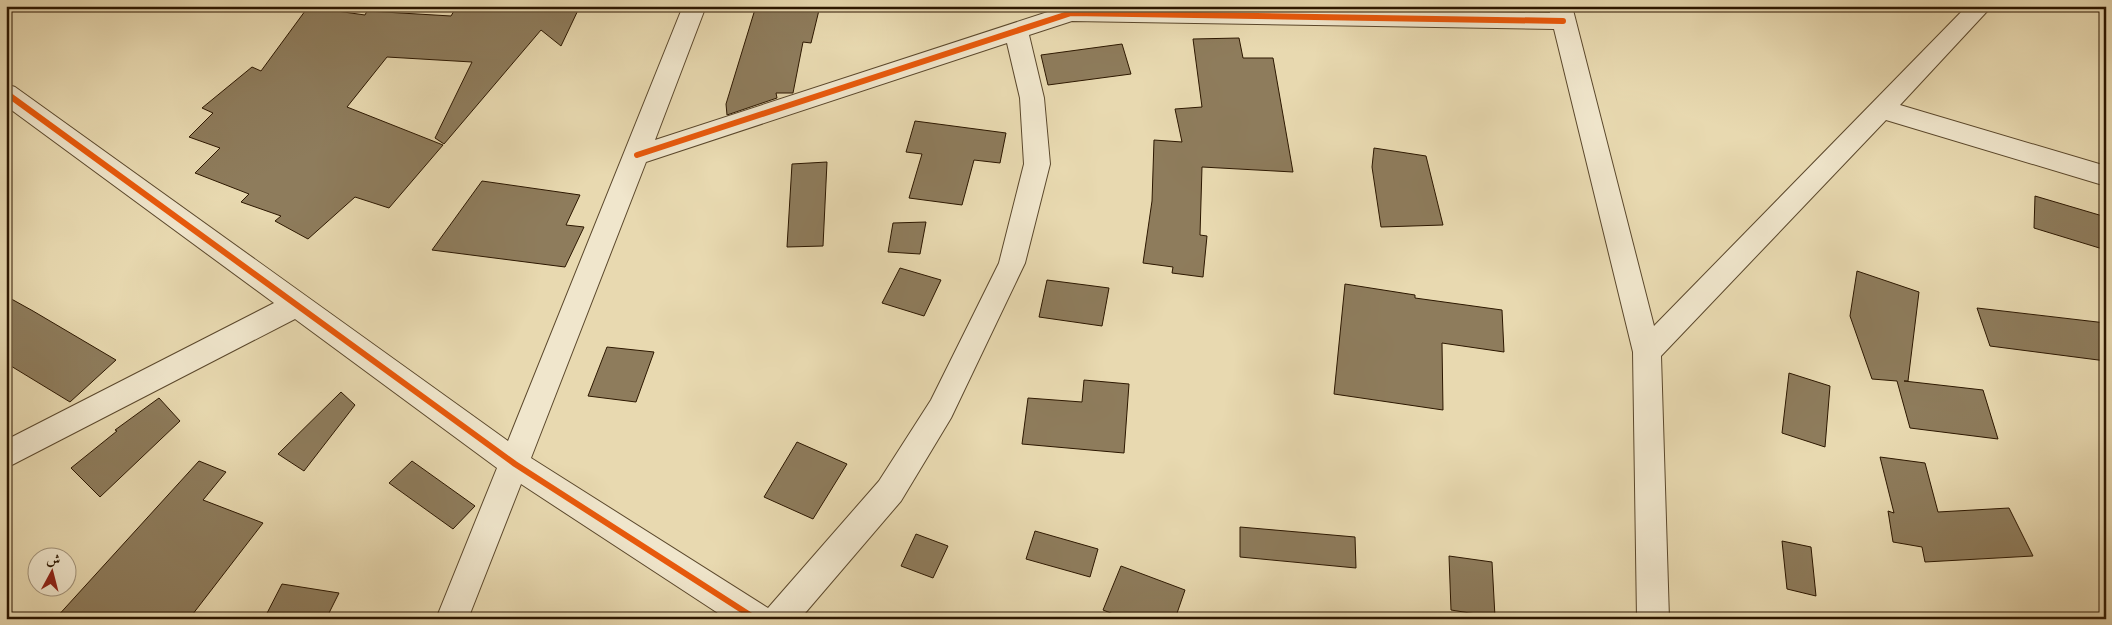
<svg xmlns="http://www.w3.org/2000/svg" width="2112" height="625" viewBox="0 0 2112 625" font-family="'IM FELL DW Pica',Amiri,serif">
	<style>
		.building { fill: #8e7c5c; stroke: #2c1700 }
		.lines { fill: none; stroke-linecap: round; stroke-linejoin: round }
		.minor-casing { stroke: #5b482c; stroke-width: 2 }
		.minor { fill: #f0e6cc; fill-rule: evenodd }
		.cycleway-casing { stroke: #f0e6cc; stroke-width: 9 }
		.cycleway { stroke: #e8590c; stroke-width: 6 }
	</style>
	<rect width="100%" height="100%" fill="#e8d9b0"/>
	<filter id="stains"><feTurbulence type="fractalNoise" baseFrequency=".004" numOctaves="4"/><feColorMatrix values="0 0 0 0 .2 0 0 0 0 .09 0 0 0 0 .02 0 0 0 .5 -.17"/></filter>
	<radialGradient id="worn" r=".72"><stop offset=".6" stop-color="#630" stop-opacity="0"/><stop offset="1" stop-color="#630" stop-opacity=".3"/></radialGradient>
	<!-- building -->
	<g class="building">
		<polygon points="457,6 580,6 561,46 541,30 444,144 435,138 472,62 387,57 347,107 443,145 389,208 355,197 308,239 275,221 281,216 241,202 249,194 195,173 220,148 189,137 213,113 202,108 252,67 261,71 308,7 365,15 367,11 451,16"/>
		<polygon points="756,6 820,6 811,43 803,42 793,93 776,93 777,98 727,115 726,104"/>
		<polygon points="1239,38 1243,58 1273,58 1293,172 1202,167 1200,235 1207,236 1203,277 1172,273 1173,267 1143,263 1152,201 1154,140 1182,142 1175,109 1202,107 1193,39"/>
		<polygon points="1122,44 1131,74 1048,85 1041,55"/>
		<polygon points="915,121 1006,133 1000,163 974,160 962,205 909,198 922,154 906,152"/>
		<polygon points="1374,148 1426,156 1443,225 1381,227 1372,167"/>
		<polygon points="827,162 823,246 787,247 792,164"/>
		<polygon points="482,181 580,195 566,225 584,227 565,267 432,250"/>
		<polygon points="2035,196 2106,217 2106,250 2034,228"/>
		<polygon points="926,222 920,254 888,252 893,223"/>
		<polygon points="900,268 941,280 924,316 882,303"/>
		<polygon points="1857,271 1919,292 1908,381 1904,381 1983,390 1998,439 1910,428 1897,381 1872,379 1850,316"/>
		<polygon points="1047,280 1109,288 1102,326 1039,317"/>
		<polygon points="1345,284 1415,295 1415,298 1502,310 1504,352 1442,343 1443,410 1334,394"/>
		<polygon points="6,296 33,311 116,360 70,402 6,363"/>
		<polygon points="1977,308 2106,323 2106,361 1990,346"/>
		<polygon points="607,347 654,352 636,402 588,396"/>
		<polygon points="1789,373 1830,386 1825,447 1782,433"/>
		<polygon points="1084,380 1129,384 1124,453 1022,444 1028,398 1082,402"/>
		<polygon points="341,392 355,405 304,471 278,454"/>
		<polygon points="159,398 180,421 100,497 71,468 117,431 115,430"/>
		<polygon points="797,442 847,464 813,519 764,497"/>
		<polygon points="1880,457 1925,463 1938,512 2009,508 2033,556 1925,562 1922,547 1893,542 1888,511 1894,513"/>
		<polygon points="199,461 226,472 203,500 263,523 189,619 55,619"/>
		<polygon points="412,461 475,506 453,529 389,483"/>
		<polygon points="1240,527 1355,537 1356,568 1240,557"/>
		<polygon points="1035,531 1098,549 1090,577 1026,559"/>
		<polygon points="916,534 948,546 933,578 901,566"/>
		<polygon points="1782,541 1811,547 1816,596 1787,589"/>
		<polygon points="1449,556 1492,562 1495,617 1451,610"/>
		<polygon points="1121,566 1185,590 1175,619 1126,619 1103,610"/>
		<polygon points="282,584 339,593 326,619 264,619"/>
	</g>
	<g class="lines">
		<defs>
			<path id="minor" d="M683,6H706L655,140L1066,6L1550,13L1549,6H1572L1654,326L1967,6H1992L1900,105L2106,166V186L1886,120L1661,356L1669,619H1637L1633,352L1554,29L1072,21L1029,35L1044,98L1050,164L1025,263L951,418L901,501L800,619H727L521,484L468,619H436L497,468L295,319L6,468V440L274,303L6,106V84L15,87L508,441ZM1007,43L1020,98L1024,164L999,263L931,400L879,481L768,608L531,458L646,162Z"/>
		</defs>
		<!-- minor casing -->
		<use href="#minor" class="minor-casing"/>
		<!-- minor -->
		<use href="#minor" class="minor"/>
		<defs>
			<g id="cycleway">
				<polyline points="6,93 515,464 756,619"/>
				<polyline points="637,155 1071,13 1563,21"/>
			</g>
		</defs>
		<!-- cycleway casing -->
		<use href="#cycleway" class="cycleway-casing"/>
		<!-- cycleway -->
		<use href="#cycleway" class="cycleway"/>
	</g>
	<!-- margin -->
	<rect width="2112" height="625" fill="none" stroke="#e8d9b0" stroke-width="25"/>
	<rect x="8" y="8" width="2097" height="610" fill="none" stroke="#2c1700" stroke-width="2.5"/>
	<rect x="12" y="12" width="2087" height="600" fill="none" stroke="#2c1700"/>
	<!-- north arrow -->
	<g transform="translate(52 572) rotate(7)"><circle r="24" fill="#f0e6cc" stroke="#a2937a"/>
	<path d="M0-4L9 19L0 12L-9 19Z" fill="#8f2418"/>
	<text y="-8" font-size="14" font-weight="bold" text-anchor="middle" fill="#2c1700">ش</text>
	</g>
	<rect width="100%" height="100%" filter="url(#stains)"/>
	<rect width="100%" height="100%" fill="url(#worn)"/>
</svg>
